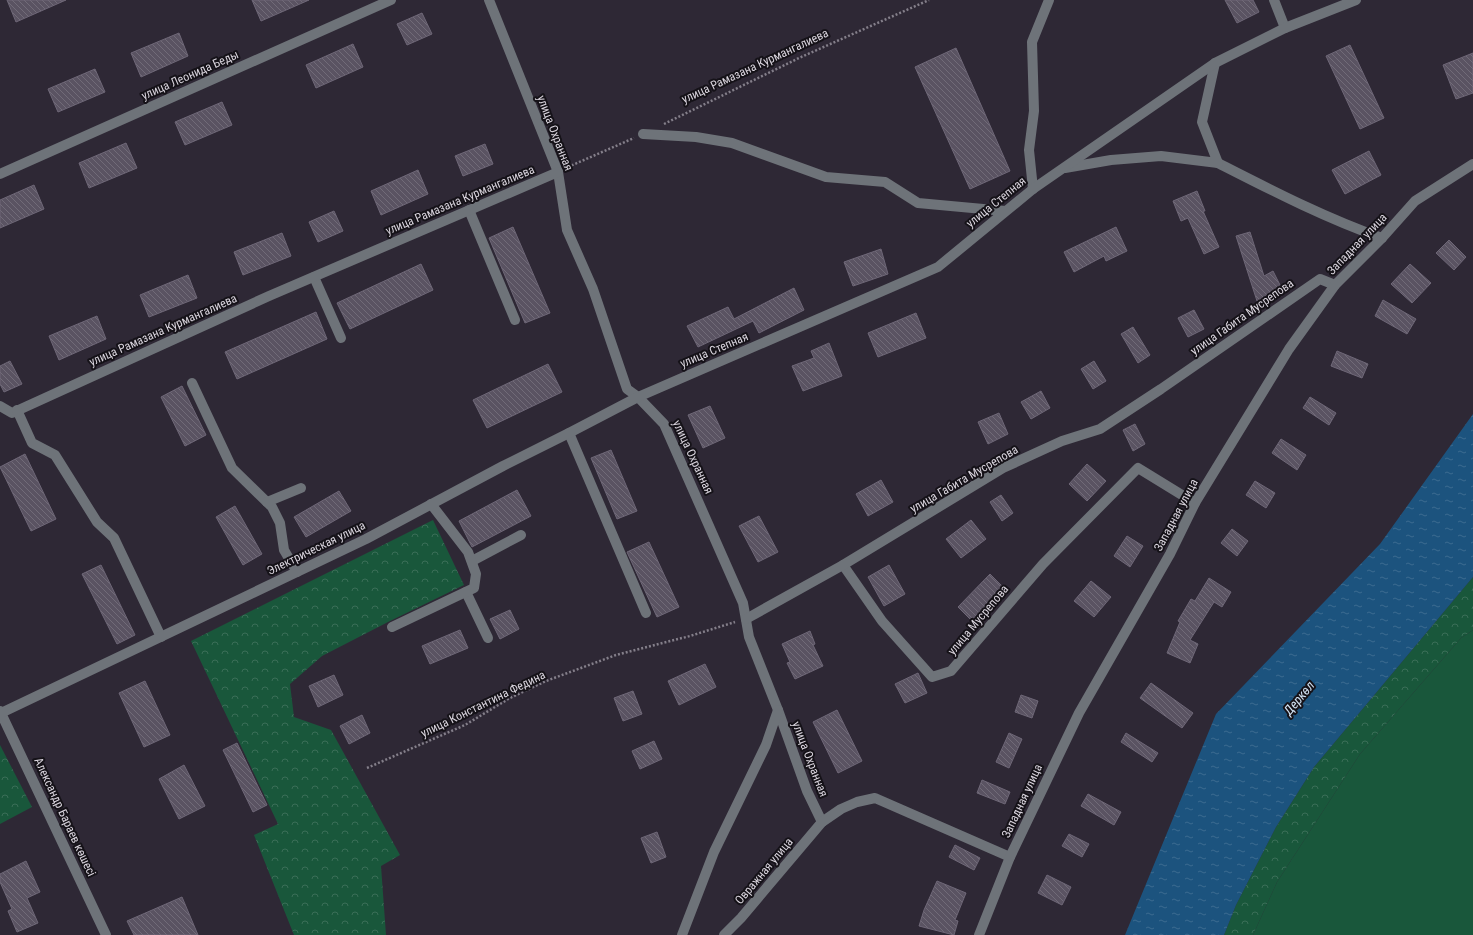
<svg xmlns="http://www.w3.org/2000/svg" width="1473" height="935" viewBox="0 0 1473 935" font-family="'Roboto Condensed',sans-serif">
	<style>
		.green { fill: #19573b }
		.forest { fill: url(#forest-crowns) }
		.water { fill: url(#water-ripples) }
		.building { fill: url(#building-back-hatch); stroke: #6e6777 }
		.lines { fill: none; stroke-linecap: round; stroke-linejoin: round }
		.path { stroke: #847f8a; stroke-width: 2.5; stroke-dasharray: 2 2; stroke-linecap: butt }
		.minor { stroke: #6e7379; stroke-width: 10 }
		.labels { text-anchor: middle; dominant-baseline: central; stroke-width: 4; stroke-linejoin: round; paint-order: stroke }
		.street-label { font-size: 12px; fill: #dbd6df; stroke: #151218 }
		.water-label { font-size: 13px; font-style: italic; fill: #d2e3f4; stroke: #151218 }
	</style>
	<defs>
		<pattern id="forest-crowns" width="20" height="18" patternUnits="userSpaceOnUse"><rect width="20" height="18" fill="#19573b"/><path d="M2 6a3 3 0 1 1 6 0M12 15a3 3 0 1 1 6 0" fill="none" stroke="#3a6e57"/></pattern>
		<pattern id="water-ripples" width="26" height="14" patternUnits="userSpaceOnUse"><rect width="26" height="14" fill="#1c537e"/><path d="M2 4q2-2 4 0t4 0M15 11q2-2 4 0t4 0" fill="none" stroke="#3c6b90"/></pattern>
		<pattern id="building-back-hatch" width="6" height="6" patternUnits="userSpaceOnUse"><rect width="6" height="6" fill="#5a5362"/><path d="M-1 5l2 2M0 0l6 6M5-1l2 2" fill="none" stroke="#716b78"/></pattern>
	</defs>
	<rect width="100%" height="100%" fill="#2e2835"/>
	<!-- green -->
	<polygon class="green" points="1473,630 1473,935 1253,935 1277,882 1360,754 1461,638"/>
	<!-- forest -->
	<g class="forest">
		<polygon points="433,520 464,585 390,621 322,656 290,684 294,717 331,730 400,855 381,866 386,935 294,935 254,835 278,824 191,641"/>
		<polygon points="1473,577 1473,630 1461,638 1360,754 1277,882 1253,935 1224,935 1236,905 1276,827 1314,767"/>
		<polygon points="0,745 32,807 0,824"/>
	</g>
	<!-- water -->
	<polygon class="water" points="1473,414 1473,577 1314,767 1276,827 1236,905 1224,935 1125,935 1216,714 1380,544"/>
	<!-- building -->
	<g class="building">
		<polygon points="7,0 66,0 16,22"/>
		<polygon points="252,0 309,0 261,21"/>
		<polygon points="1225,0 1253,0 1259,12 1237,23"/>
		<polygon points="422,13 432,34 407,45 397,24"/>
		<polygon points="179,33 188,56 141,77 131,53"/>
		<polygon points="353,44 363,67 316,88 306,65"/>
		<polygon points="1350,45 1384,118 1360,129 1326,56"/>
		<polygon points="956,48 1010,171 970,189 915,67"/>
		<polygon points="1473,53 1473,93 1456,99 1443,65"/>
		<polygon points="95,69 105,92 58,112 48,89"/>
		<polygon points="222,102 232,125 185,145 175,122"/>
		<polygon points="126,143 137,168 89,188 79,163"/>
		<polygon points="485,144 493,164 463,176 455,156"/>
		<polygon points="1369,151 1381,175 1345,194 1332,170"/>
		<polygon points="418,170 428,194 381,215 371,191"/>
		<polygon points="34,185 44,209 0,228 0,200"/>
		<polygon points="1197,191 1205,211 1203,211 1219,247 1204,254 1188,218 1181,221 1173,201"/>
		<polygon points="334,211 343,231 318,242 309,222"/>
		<polygon points="513,227 550,313 525,323 489,238"/>
		<polygon points="1116,227 1127,251 1106,261 1104,256 1074,272 1064,252"/>
		<polygon points="1250,232 1264,276 1273,271 1282,289 1257,301 1236,236"/>
		<polygon points="282,233 291,256 243,275 234,252"/>
		<polygon points="1449,240 1466,257 1454,270 1436,253"/>
		<polygon points="881,249 888,274 853,286 844,262"/>
		<polygon points="421,264 433,290 350,329 337,303"/>
		<polygon points="1410,264 1431,283 1412,303 1391,284"/>
		<polygon points="188,275 197,298 149,317 140,295"/>
		<polygon points="794,288 804,310 759,333 753,321 698,347 687,326 728,307 734,319"/>
		<polygon points="1383,300 1416,319 1407,334 1375,316"/>
		<polygon points="1194,310 1204,329 1188,337 1178,318"/>
		<polygon points="316,312 327,339 237,379 225,352"/>
		<polygon points="916,313 926,338 878,357 868,333"/>
		<polygon points="97,316 106,339 59,360 49,336"/>
		<polygon points="1133,327 1150,355 1138,363 1121,334"/>
		<polygon points="829,343 842,376 803,391 792,366 814,358 811,351"/>
		<polygon points="1337,351 1368,364 1362,378 1331,366"/>
		<polygon points="10,361 22,384 4,392 0,384 0,366"/>
		<polygon points="1094,361 1106,381 1093,389 1081,369"/>
		<polygon points="548,364 562,392 487,428 473,400"/>
		<polygon points="182,386 206,435 185,446 161,397"/>
		<polygon points="1041,391 1050,408 1031,419 1021,402"/>
		<polygon points="1310,397 1336,413 1329,425 1303,408"/>
		<polygon points="710,406 725,438 703,448 688,415"/>
		<polygon points="999,413 1008,434 988,444 978,422"/>
		<polygon points="1135,424 1145,444 1133,451 1123,430"/>
		<polygon points="1281,439 1306,455 1297,470 1272,453"/>
		<polygon points="611,450 637,511 617,519 591,458"/>
		<polygon points="25,454 56,519 31,531 0,467"/>
		<polygon points="1087,464 1106,481 1087,501 1069,484"/>
		<polygon points="881,480 893,502 868,516 856,494"/>
		<polygon points="1255,481 1275,493 1266,508 1246,495"/>
		<polygon points="517,490 531,516 472,547 459,521"/>
		<polygon points="339,491 351,511 306,537 294,517"/>
		<polygon points="1001,495 1013,513 1002,521 990,502"/>
		<polygon points="235,506 262,554 243,565 216,517"/>
		<polygon points="759,516 778,552 758,562 739,526"/>
		<polygon points="971,520 986,539 961,558 946,539"/>
		<polygon points="1232,529 1248,541 1237,556 1221,543"/>
		<polygon points="1127,536 1143,546 1130,567 1114,556"/>
		<polygon points="649,542 679,607 657,617 627,552"/>
		<polygon points="101,565 135,635 117,644 82,574"/>
		<polygon points="889,565 905,594 884,606 868,577"/>
		<polygon points="990,574 1007,591 975,624 958,607"/>
		<polygon points="1209,578 1231,592 1222,607 1214,602 1190,640 1198,644 1190,663 1167,653 1180,622 1178,621 1191,599 1195,601"/>
		<polygon points="1091,581 1111,597 1094,617 1074,601"/>
		<polygon points="510,610 519,629 500,639 490,619"/>
		<polygon points="460,630 468,648 430,664 422,646"/>
		<polygon points="810,631 815,644 813,645 823,666 795,679 787,663 790,662 782,644"/>
		<polygon points="705,664 716,687 679,705 668,681"/>
		<polygon points="918,673 927,693 905,703 895,684"/>
		<polygon points="334,675 343,695 318,707 309,686"/>
		<polygon points="145,681 170,735 144,747 119,693"/>
		<polygon points="1151,683 1193,713 1182,728 1140,698"/>
		<polygon points="633,691 642,714 623,721 614,698"/>
		<polygon points="1021,695 1038,701 1032,718 1015,712"/>
		<polygon points="837,710 862,761 838,773 813,722"/>
		<polygon points="362,715 370,733 349,744 340,726"/>
		<polygon points="1009,733 1022,739 1009,768 996,762"/>
		<polygon points="1126,733 1158,753 1152,762 1121,742"/>
		<polygon points="654,741 662,759 640,769 632,751"/>
		<polygon points="237,743 267,805 253,812 223,750"/>
		<polygon points="184,765 205,806 179,819 159,779"/>
		<polygon points="982,780 1010,792 1005,804 977,793"/>
		<polygon points="1088,794 1121,812 1114,825 1081,806"/>
		<polygon points="657,832 666,857 651,863 641,838"/>
		<polygon points="1069,834 1089,844 1082,857 1062,846"/>
		<polygon points="955,845 980,858 974,870 949,857"/>
		<polygon points="26,861 40,892 27,898 38,923 17,932 8,911 12,909 0,882 0,874"/>
		<polygon points="1047,875 1071,887 1062,905 1038,893"/>
		<polygon points="937,881 966,893 955,920 958,921 954,935 919,926 924,910"/>
		<polygon points="182,897 198,935 134,935 127,921"/>
	</g>
	<g class="lines">
		<!-- path -->
		<g class="path">
			<polyline points="664,124 799,58 929,0"/>
			<polyline points="568,167 634,138"/>
			<polyline points="367,768 465,725 510,698 546,681 616,655 690,636 735,622"/>
		</g>
		<!-- minor -->
		<g class="minor">
			<polyline points="489,0 558,172 567,230 593,289 627,389 638,397 664,424 743,603 749,637 778,710 807,791 822,822"/>
			<polyline points="1274,0 1285,28"/>
			<polyline points="643,134 696,137 732,143 826,177 885,182 918,203 1005,211"/>
			<path d="M1218,163C1271,190 1325,218 1382,238"/>
			<polyline points="1065,168 1111,160 1161,156 1218,163 1202,122 1215,63"/>
			<polyline points="0,174 391,0"/>
			<polyline points="1033,189 1029,150 1034,111 1032,42 1049,0"/>
			<polyline points="469,210 515,320"/>
			<polyline points="314,277 341,338"/>
			<polyline points="192,383 232,468 272,507 280,523 284,550 297,572"/>
			<polyline points="0,406 12,413 269,296 558,172"/>
			<polyline points="17,410 32,443 55,455 97,522 114,538 161,637"/>
			<polyline points="569,433 646,613"/>
			<polyline points="267,502 301,488"/>
			<polyline points="472,561 521,535"/>
			<polyline points="843,565 882,621 932,677 951,671 1043,564 1138,468 1195,503"/>
			<polyline points="466,592 488,638"/>
			<polyline points="746,619 843,565 1003,468 1062,441 1100,429 1161,389 1320,279 1335,285"/>
			<polyline points="392,627 474,588 476,574 468,552 431,504"/>
			<polyline points="0,711 106,935"/>
			<polyline points="1,713 366,539 503,466 569,433 638,397 938,267 1033,189 1215,63 1285,28 1356,0"/>
			<polyline points="682,935 714,852 766,745 778,710"/>
			<polyline points="724,935 741,918 822,822 841,809 857,802 875,798 1010,857"/>
			<polyline points="979,935 1010,857 1079,713 1170,554 1195,503 1289,349 1335,285 1382,238 1415,201 1473,164"/>
		</g>
	</g>
	<g class="labels">
		<!-- street labels -->
		<g class="street-label">
			<text transform="translate(755 66) rotate(-25)">улица Рамазана Курмангалиева</text>
			<text transform="translate(190 75) rotate(-24)">улица Леонида Беды</text>
			<text transform="translate(555 133) rotate(69)">улица Охранная</text>
			<text transform="translate(460 200) rotate(-23)">улица Рамазана Курмангалиева</text>
			<text transform="translate(996 202) rotate(-39)">улица Степная</text>
			<text transform="translate(1357 244) rotate(-46)">Западная улица</text>
			<text transform="translate(1242 317) rotate(-35)">улица Габита Мусрепова</text>
			<text transform="translate(163 330) rotate(-24)">улица Рамазана Курмангалиева</text>
			<text transform="translate(714 350) rotate(-23)">улица Степная</text>
			<text transform="translate(693 457) rotate(65)">улица Охранная</text>
			<text transform="translate(964 479) rotate(-30)">улица Габита Мусрепова</text>
			<text transform="translate(1176 515) rotate(-62)">Западная улица</text>
			<text transform="translate(316 548) rotate(-26)">Электрическая улица</text>
			<text transform="translate(978 620) rotate(-50)">улица Мусрепова</text>
			<text transform="translate(483 704) rotate(-26)">улица Константина Федина</text>
			<text transform="translate(810 759) rotate(69)">улица Охранная</text>
			<text transform="translate(1022 801) rotate(-65)">Западная улица</text>
			<text transform="translate(65 817) rotate(65)">Александр Бараев көшесі</text>
			<text transform="translate(764 871) rotate(-50)">Овражная улица</text>
		</g>
		<!-- water labels -->
		<g class="water-label">
			<text transform="translate(1299 698) rotate(-50)">Деркөл</text>
		</g>
	</g>
</svg>
